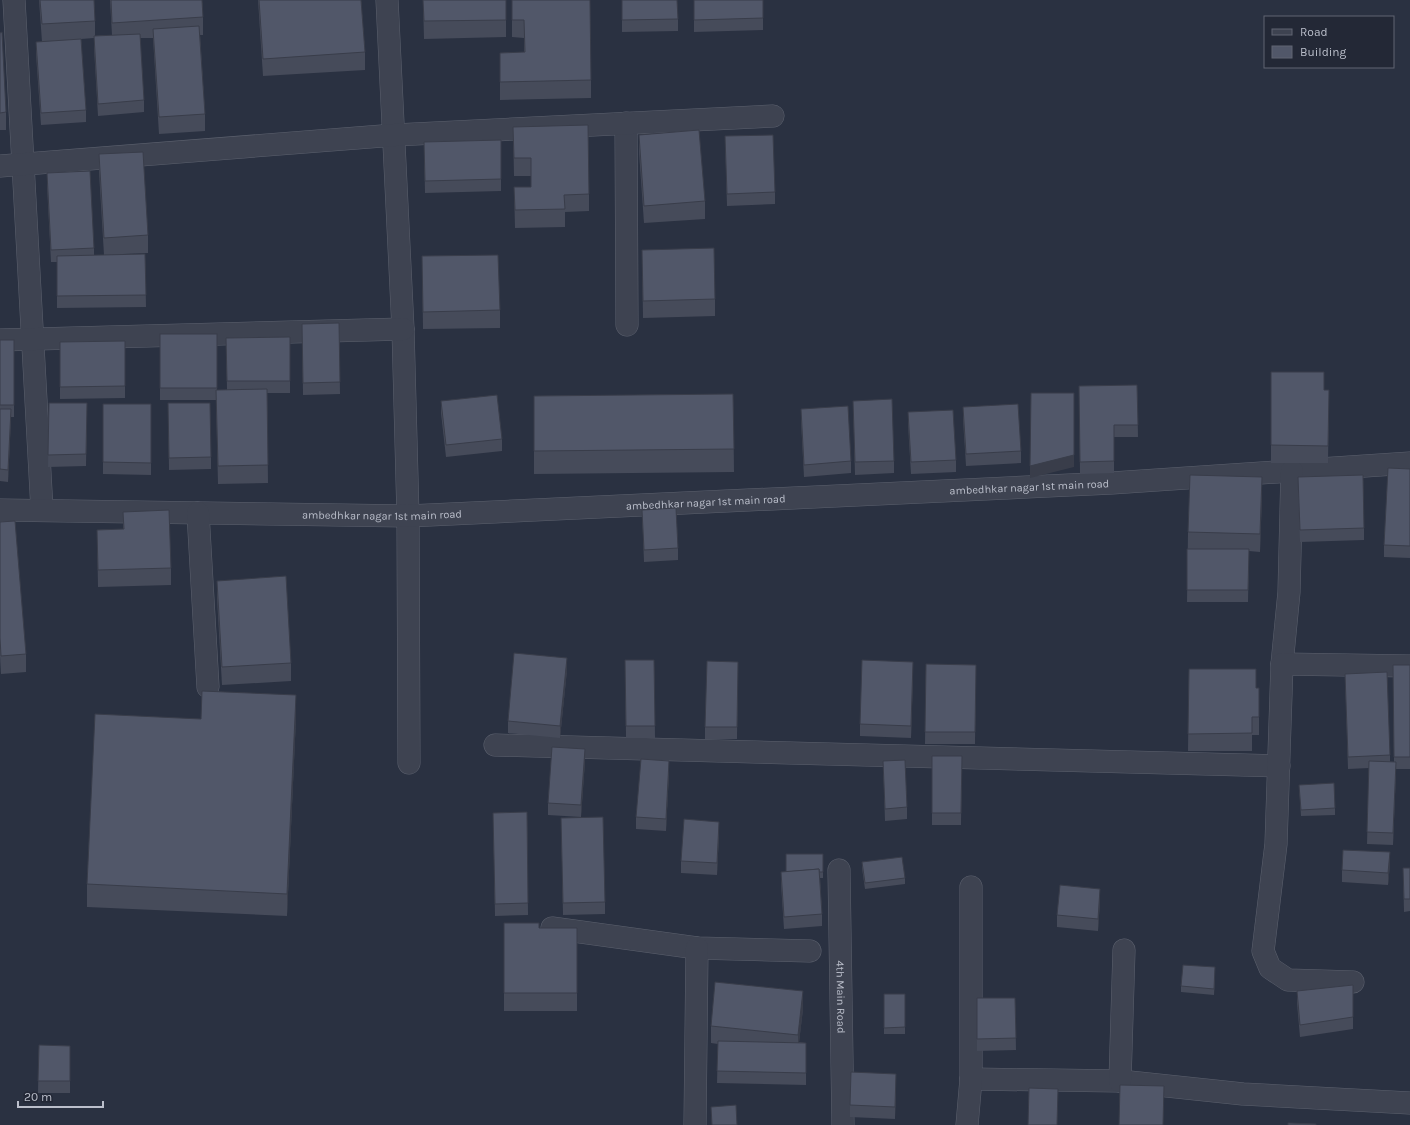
<svg xmlns="http://www.w3.org/2000/svg" width="1410" height="1125" viewBox="0 0 1410 1125" font-family="Karla,sans-serif">
	<style>
		.lines { fill: none; stroke-linecap: round; stroke-linejoin: round }
		.minor-casing { stroke: #5c616e; stroke-width: 23 }
		.minor { stroke: #3e4351; stroke-width: 22 }
		.wall { fill: #464b5a }
		.shaded-wall { fill: #393d4a }
		.building { fill: #515769; stroke: #393d4a }
		.labels { text-anchor: middle; dominant-baseline: central; stroke-width: 3; stroke-linejoin: round; paint-order: stroke }
		.street-label { font-size: 11px; fill: #bbbfcb; stroke: #232836 }
	</style>
	<rect width="100%" height="100%" fill="#2a3141"/>
	<g class="lines">
		<defs>
			<g id="minor">
				<polyline points="14,0 42,510"/>
				<polyline points="387,0 403,329 408,516 409,763"/>
				<polyline points="626,123 627,325"/>
				<polyline points="0,166 395,135 773,116"/>
				<polyline points="0,340 403,329"/>
				<path id="s1" d="M0,510L408,516L1112,483L1410,463"/>
				<polyline points="198,513 208,687"/>
				<polyline points="1282,664 1289,592 1292,471"/>
				<polyline points="495,745 1279,766"/>
				<path id="s2" d="M839,870L843,1125"/>
				<polyline points="552,928 697,948 810,951"/>
				<polyline points="1353,982 1288,980 1270,968 1263,951 1276,844 1282,664 1410,666"/>
				<polyline points="971,1079 1120,1081 1243,1094 1410,1103"/>
				<polyline points="1120,1081 1124,950"/>
				<polyline points="695,1125 697,948"/>
				<polyline points="967,1125 971,1079 971,887"/>
			</g>
		</defs>
		<!-- minor casing -->
		<use href="#minor" class="minor-casing"/>
		<!-- minor -->
		<use href="#minor" class="minor"/>
	</g>
	<!-- wall -->
	<g class="wall">
		<polygon points="39,0 94,0 95,21 95,36 112,35 110,0 202,0 203,17 203,35 200,35 205,114 205,131 159,134 153,38 140,38 144,100 144,112 98,116 94,48 94,38 81,39 86,110 86,122 41,125 36,54 36,42 42,42"/>
		<polygon points="258,0 361,0 365,52 365,70 263,76"/>
		<polygon points="423,0 506,20 506,37 424,39"/>
		<polygon points="512,0 591,80 591,98 500,100 500,53 524,52 524,38 512,37"/>
		<polygon points="622,0 678,19 678,31 622,32"/>
		<polygon points="694,0 763,0 763,30 694,32"/>
		<polygon points="0,33 6,112 6,130 0,130"/>
		<polygon points="513,127 589,194 589,211 565,212 565,227 515,228 514,187 531,187 531,176 514,176"/>
		<polygon points="639,135 705,201 705,219 644,223 639,152"/>
		<polygon points="725,136 775,192 775,204 727,206"/>
		<polygon points="501,140 501,191 425,193 424,142"/>
		<polygon points="99,154 148,235 148,253 124,254 145,254 146,307 57,308 57,262 51,262 47,185 47,173 94,248 94,255 104,255 99,172"/>
		<polygon points="642,250 715,299 715,316 643,318"/>
		<polygon points="422,256 500,310 500,328 423,329"/>
		<polygon points="339,323 340,394 303,395 302,324"/>
		<polygon points="160,334 217,334 217,390 227,390 226,338 290,337 290,393 267,393 268,483 218,484 216,400 160,400"/>
		<polygon points="0,340 14,340 14,417 11,417 8,482 0,481"/>
		<polygon points="125,341 125,398 60,399 60,342"/>
		<polygon points="1271,372 1324,390 1329,390 1328,463 1271,463"/>
		<polygon points="1137,385 1138,437 1114,437 1114,473 1080,474 1079,386"/>
		<polygon points="733,394 734,472 534,474 534,396"/>
		<polygon points="441,401 502,439 502,451 446,457 441,413"/>
		<polygon points="853,401 894,461 894,473 855,475"/>
		<polygon points="49,403 87,403 86,466 48,467"/>
		<polygon points="168,403 211,457 211,469 169,470"/>
		<polygon points="103,404 151,404 151,475 103,474"/>
		<polygon points="963,407 1021,451 1021,463 966,466 963,419"/>
		<polygon points="801,409 851,461 851,473 804,477 801,421"/>
		<polygon points="908,412 956,460 956,472 911,474 908,424"/>
		<polygon points="1410,469 1410,558 1384,557 1384,545"/>
		<polygon points="1298,489 1364,528 1364,540 1300,542"/>
		<polygon points="1262,495 1260,552 1249,551 1248,602 1187,602 1188,532"/>
		<polygon points="642,510 678,548 678,560 644,562"/>
		<polygon points="123,512 171,568 171,585 98,587 97,530 123,529"/>
		<polygon points="0,522 26,654 26,672 1,674 0,656"/>
		<polygon points="217,581 291,663 291,681 222,685 217,598"/>
		<polygon points="625,660 654,660 655,738 626,738"/>
		<polygon points="738,662 737,739 705,739 705,727"/>
		<polygon points="926,664 976,665 975,744 925,744"/>
		<polygon points="1393,665 1410,665 1410,769 1396,769 1393,845 1367,844 1369,768 1348,769 1345,674 1390,755 1390,762 1394,762"/>
		<polygon points="1189,669 1256,688 1259,688 1259,735 1252,735 1252,751 1188,751"/>
		<polygon points="567,670 560,738 508,733 508,721"/>
		<polygon points="913,674 911,738 860,736 860,724"/>
		<polygon points="296,718 287,916 87,907 87,884 201,719"/>
		<polygon points="932,756 962,756 961,825 932,825"/>
		<polygon points="585,761 581,817 548,815 548,803"/>
		<polygon points="883,761 907,807 907,819 885,821"/>
		<polygon points="669,773 666,831 636,829 636,817"/>
		<polygon points="1299,785 1335,808 1335,815 1301,816"/>
		<polygon points="527,812 528,915 495,916 493,813"/>
		<polygon points="561,818 605,902 605,914 563,915"/>
		<polygon points="719,834 717,875 681,873 681,861"/>
		<polygon points="823,854 823,878 820,878 822,914 822,926 784,929 781,884 781,872 786,872"/>
		<polygon points="862,862 905,878 905,884 865,889 862,868"/>
		<polygon points="1390,864 1388,885 1342,882 1342,870"/>
		<polygon points="1403,868 1410,868 1410,911 1404,912"/>
		<polygon points="1100,901 1098,931 1057,927 1057,915"/>
		<polygon points="504,923 539,928 577,928 577,1011 504,1011"/>
		<polygon points="1215,974 1214,995 1181,992 1181,986"/>
		<polygon points="1353,985 1353,1029 1300,1037 1297,1003 1297,991"/>
		<rect x="884" y="994" width="21" height="40"/>
		<polygon points="977,998 1015,998 1016,1050 977,1051"/>
		<polygon points="803,1009 799,1042 806,1043 806,1085 717,1083 718,1044 711,1043 711,1026"/>
		<polygon points="39,1045 70,1046 70,1093 38,1093"/>
		<polygon points="896,1086 895,1119 850,1117 850,1105"/>
		<polygon points="711,1107 737,1125 712,1125"/>
	</g>
	<!-- shaded-wall -->
	<g class="shaded-wall">
		<polygon points="1074,393 1074,467 1030,478 1030,466"/>
		<polygon points="11,409 11,421 8,482 8,470"/>
		<polygon points="1262,477 1262,495 1260,552 1260,534"/>
		<polygon points="567,658 567,670 560,738 560,726"/>
		<polygon points="913,662 913,674 911,738 911,726"/>
		<polygon points="296,695 296,718 287,916 287,894"/>
		<polygon points="585,749 585,761 581,817 581,805"/>
		<polygon points="669,761 669,773 666,831 666,819"/>
		<polygon points="1396,762 1396,774 1393,845 1393,833"/>
		<polygon points="719,822 719,834 717,875 717,863"/>
		<polygon points="1390,852 1390,864 1388,885 1388,873"/>
		<polygon points="1100,889 1100,901 1098,931 1098,919"/>
		<polygon points="1215,967 1215,974 1214,995 1214,989"/>
		<polygon points="803,991 803,1009 798,1052 798,1035"/>
		<polygon points="896,1074 896,1086 895,1119 895,1107"/>
	</g>
	<!-- building -->
	<g class="building">
		<polygon points="40,0 94,0 95,21 42,24"/>
		<polygon points="111,0 202,0 203,17 112,23"/>
		<polygon points="259,0 361,0 365,52 263,59"/>
		<polygon points="423,0 506,0 506,20 424,21"/>
		<polygon points="512,0 590,0 591,80 500,82 500,53 525,52 524,20 512,20"/>
		<polygon points="622,0 677,0 678,19 622,20"/>
		<polygon points="694,0 763,0 763,18 694,20"/>
		<polygon points="199,26 205,114 159,117 153,29"/>
		<polygon points="2,32 6,112 0,113 0,33"/>
		<polygon points="140,34 144,100 98,104 94,36"/>
		<polygon points="81,39 86,110 41,113 36,42"/>
		<polygon points="588,125 589,194 564,195 565,209 515,210 514,187 531,187 531,158 514,158 513,127"/>
		<polygon points="699,130 705,201 644,206 639,135"/>
		<polygon points="773,135 775,192 727,194 725,136"/>
		<polygon points="501,140 501,179 425,181 424,142"/>
		<polygon points="143,152 148,235 104,238 99,154"/>
		<polygon points="90,171 94,248 51,250 47,173"/>
		<polygon points="714,248 715,299 643,301 642,250"/>
		<polygon points="145,254 146,295 57,296 57,256"/>
		<polygon points="498,255 500,310 423,312 422,256"/>
		<polygon points="339,323 340,382 303,383 302,324"/>
		<rect x="160" y="334" width="57" height="54"/>
		<polygon points="290,337 290,381 227,381 226,338"/>
		<rect x="0" y="340" width="14" height="65"/>
		<polygon points="125,341 125,386 60,387 60,342"/>
		<polygon points="1271,372 1324,372 1324,390 1329,390 1328,446 1271,445"/>
		<polygon points="1137,385 1138,425 1114,425 1114,461 1080,462 1079,386"/>
		<polygon points="267,389 268,465 218,466 216,390"/>
		<polygon points="1031,393 1074,393 1074,455 1030,466"/>
		<polygon points="733,394 734,449 534,451 534,396"/>
		<polygon points="497,395 502,439 446,445 441,401"/>
		<polygon points="892,399 894,461 855,462 853,401"/>
		<polygon points="49,403 87,403 86,454 48,455"/>
		<polygon points="168,403 210,403 211,457 169,458"/>
		<polygon points="103,404 151,404 151,463 103,462"/>
		<polygon points="1018,404 1021,451 966,454 963,407"/>
		<polygon points="848,406 851,461 804,465 801,409"/>
		<polygon points="0,409 11,409 8,470 0,469"/>
		<polygon points="953,410 956,460 911,462 908,412"/>
		<polygon points="1388,468 1410,469 1410,546 1384,545"/>
		<polygon points="1190,475 1262,477 1260,534 1188,532"/>
		<polygon points="1363,475 1364,528 1300,530 1298,477"/>
		<polygon points="676,508 678,548 644,550 642,510"/>
		<polygon points="169,510 171,568 98,570 97,530 124,529 123,512"/>
		<polygon points="15,521 26,654 1,656 0,638 0,522"/>
		<polygon points="1187,549 1249,549 1248,590 1187,590"/>
		<polygon points="286,576 291,663 222,667 217,581"/>
		<polygon points="514,653 567,658 560,726 508,721"/>
		<polygon points="625,660 654,660 655,726 626,726"/>
		<polygon points="862,660 913,662 911,726 860,724"/>
		<polygon points="707,661 738,662 737,727 705,727"/>
		<polygon points="926,664 976,665 975,732 925,732"/>
		<polygon points="1393,665 1410,665 1410,757 1394,757"/>
		<polygon points="1189,669 1256,669 1256,688 1259,688 1259,717 1252,717 1252,733 1188,734"/>
		<polygon points="1387,672 1390,755 1348,757 1345,674"/>
		<polygon points="202,691 296,695 287,894 87,884 95,714 201,719"/>
		<polygon points="552,747 585,749 581,805 548,803"/>
		<polygon points="932,756 962,756 961,813 932,813"/>
		<polygon points="641,759 669,761 666,819 636,817"/>
		<polygon points="905,760 907,807 885,809 883,761"/>
		<polygon points="1369,761 1396,762 1393,833 1367,832"/>
		<polygon points="1334,783 1335,808 1301,810 1299,785"/>
		<polygon points="527,812 528,903 495,904 493,813"/>
		<polygon points="603,817 605,902 563,903 561,818"/>
		<polygon points="684,819 719,822 717,863 681,861"/>
		<polygon points="1343,850 1390,852 1388,873 1342,870"/>
		<polygon points="786,854 823,854 823,872 819,872 819,869 786,872"/>
		<polygon points="902,857 905,878 865,883 862,862"/>
		<polygon points="1403,868 1410,868 1410,899 1404,899"/>
		<polygon points="819,869 822,914 784,917 781,872"/>
		<polygon points="1060,885 1100,889 1098,919 1057,915"/>
		<polygon points="504,923 539,923 539,928 577,928 577,993 504,993"/>
		<polygon points="1183,965 1215,967 1214,989 1181,986"/>
		<polygon points="715,982 803,991 798,1035 711,1026"/>
		<polygon points="1353,985 1353,1017 1300,1025 1297,991"/>
		<polygon points="884,994 905,994 905,1027 884,1028"/>
		<polygon points="977,998 1015,998 1016,1038 977,1039"/>
		<polygon points="718,1041 806,1043 806,1073 717,1071"/>
		<polygon points="39,1045 70,1046 70,1081 38,1081"/>
		<polygon points="851,1072 896,1074 895,1107 850,1105"/>
		<polygon points="1120,1085 1164,1086 1163,1125 1119,1125"/>
		<polygon points="1029,1088 1058,1089 1057,1125 1028,1125"/>
		<polygon points="736,1105 737,1125 712,1125 711,1107"/>
		<polygon points="1288,1123 1316,1124 1316,1125 1288,1125"/>
	</g>
	<g class="labels">
		<!-- street labels -->
		<g class="street-label">
			<text stroke="none"><textPath href="#s1" startOffset="1030">ambedhkar nagar 1st main road</textPath></text>
			<text stroke="none"><textPath href="#s1" startOffset="706">ambedhkar nagar 1st main road</textPath></text>
			<text stroke="none"><textPath href="#s1" startOffset="382">ambedhkar nagar 1st main road</textPath></text>
			<text stroke="none"><textPath href="#s2" startOffset="127">4th Main Road</textPath></text>
		</g>
	</g>
	<!-- legend -->
	<rect x="1264" y="16" width="130" height="52" fill="#232836" stroke="#606472"/>
	<rect x="1272" y="29" width="20" height="6" fill="#3e4351" stroke="#606472"/>
	<text x="1300" y="36" font-size="12" fill="#bbbfcb">Road</text>
	<rect x="1272" y="46" width="20" height="12" fill="#515769" stroke="#606472"/>
	<text x="1300" y="56" font-size="12" fill="#bbbfcb">Building</text>
	<!-- scale -->
	<path d="M18 1101v6h85v-6" fill="none" stroke="#bbbfcb" stroke-width="2"/>
	<text x="24" y="1101" font-size="12" fill="#bbbfcb" stroke="#232836" stroke-width="3" paint-order="stroke">20 m</text>
</svg>
